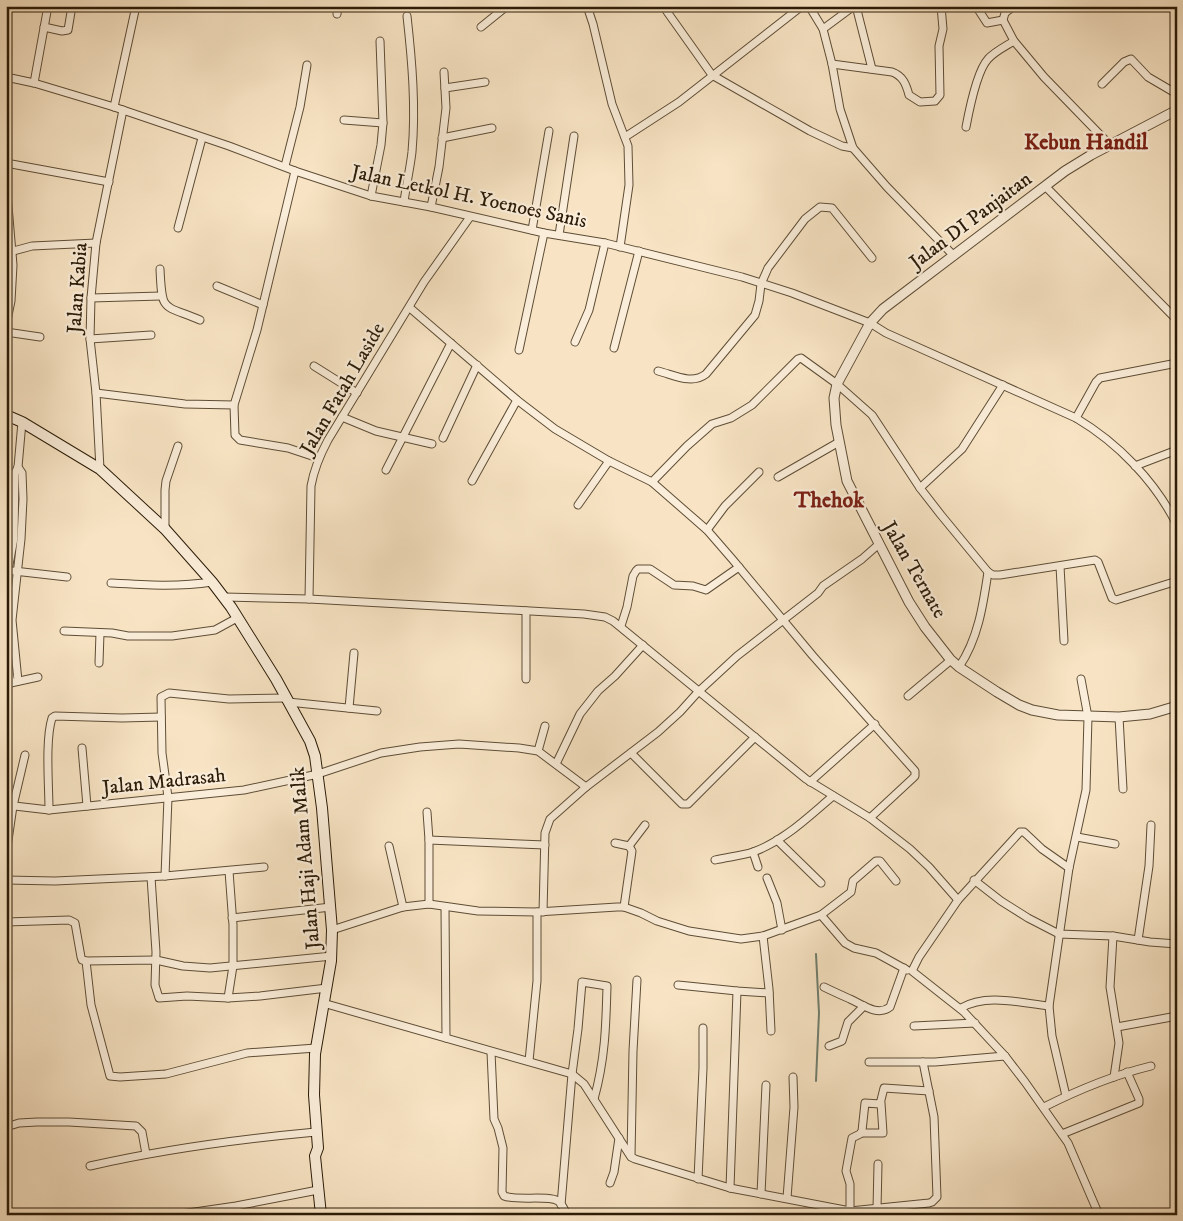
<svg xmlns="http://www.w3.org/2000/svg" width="1183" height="1221" viewBox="0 0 1183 1221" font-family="'IM FELL DW Pica',serif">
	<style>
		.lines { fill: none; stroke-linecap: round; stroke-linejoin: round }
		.stream { stroke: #6f7d6d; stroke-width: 2 }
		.minor-casing { stroke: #5e4d36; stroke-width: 9 }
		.tertiary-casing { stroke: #5e4d36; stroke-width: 11 }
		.secondary-casing { stroke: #2b1b07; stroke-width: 12 }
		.minor { stroke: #faedd9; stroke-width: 7 }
		.tertiary { stroke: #faedd9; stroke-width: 9 }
		.secondary { stroke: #faedd9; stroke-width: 10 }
		.labels { text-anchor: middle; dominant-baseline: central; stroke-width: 4.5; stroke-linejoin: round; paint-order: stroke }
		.street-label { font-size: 20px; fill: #2b1b07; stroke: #faedd9 }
		.quarter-label { font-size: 22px; font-weight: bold; fill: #7a1f14; stroke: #faedd9 }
	</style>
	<rect width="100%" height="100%" fill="#f8e4c4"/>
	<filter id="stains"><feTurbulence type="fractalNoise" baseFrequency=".004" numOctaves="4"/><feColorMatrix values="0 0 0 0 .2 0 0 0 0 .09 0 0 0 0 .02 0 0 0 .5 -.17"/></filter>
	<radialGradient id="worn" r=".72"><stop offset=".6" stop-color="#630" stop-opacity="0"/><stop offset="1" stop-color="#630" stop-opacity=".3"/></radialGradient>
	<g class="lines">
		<!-- stream -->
		<polyline class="stream" points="816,954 819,1013 816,1081"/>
		<defs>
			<g id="minor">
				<polyline points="191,6 191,7"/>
				<polyline points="587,6 593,24 612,104 628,146 629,185 620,247"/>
				<polyline points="663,6 712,75 810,131 842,146 853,148"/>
				<polyline points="809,6 823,29 832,64 840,109 853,148 887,187 954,256"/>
				<polyline points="856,6 872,69"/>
				<polyline points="976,6 987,23 1003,20"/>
				<polyline points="1014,6 1005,13 1003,20 1014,41 1044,77 1110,145"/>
				<polyline points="337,14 338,6"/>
				<polyline points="44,27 62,31 68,30 72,6"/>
				<polyline points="481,27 507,6"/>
				<polyline points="823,29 854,6"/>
				<path d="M832,64L892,72C903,76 906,84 909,95L920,102L935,101L940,95L939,46L943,29L941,6"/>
				<path d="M6,77L34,83L114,107L229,146L295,171L371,196L431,207L544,233L605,243L742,277L792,293L870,323L886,333L1076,418C1118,443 1155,481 1177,525"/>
				<polyline points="34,83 48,6"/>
				<polyline points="1102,84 1124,62 1131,59 1148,77 1177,94"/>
				<polyline points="445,88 485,82"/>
				<polyline points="114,107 136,6"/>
				<polyline points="344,120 383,123"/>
				<path d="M966,127C969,111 977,71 988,59C994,52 1006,46 1014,41"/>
				<polyline points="625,137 679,102 802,6"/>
				<polyline points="442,138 492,128"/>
				<polyline points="6,163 109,182"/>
				<polyline points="285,166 300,107 307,65"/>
				<polyline points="295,171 257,330 234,405 235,435 240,440 288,448 318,458"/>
				<polyline points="1046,187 1177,320"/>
				<polyline points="371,196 381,145 383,123 380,41"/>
				<path d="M404,202C406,186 410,169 412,152C416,107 412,61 407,16"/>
				<polyline points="431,207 439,167 446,108 444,72"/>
				<polyline points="178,228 202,138"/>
				<polyline points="532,230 549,131"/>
				<polyline points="559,235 574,136"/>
				<polyline points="6,253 32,246 96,243"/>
				<path d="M160,269C162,313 162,304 200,320"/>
				<polyline points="217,286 263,305"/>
				<polyline points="91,298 161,296"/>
				<polyline points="410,308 517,400 555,429 609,461 652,482 707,530 733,560 813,656 915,771 915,776 912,779 870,818"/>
				<polyline points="6,325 11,301 13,265 7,194"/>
				<polyline points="6,332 40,337"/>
				<polyline points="90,339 151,335"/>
				<polyline points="575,342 589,310 605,243"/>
				<polyline points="614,348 639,251"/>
				<polyline points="519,350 544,233"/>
				<polyline points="314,366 357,393"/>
				<path d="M658,371C674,375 692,385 706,374L755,315L759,301L761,284L768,268L805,219L820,207L832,208L872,258"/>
				<polyline points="96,393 185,404 234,405"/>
				<polyline points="342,417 376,431 432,444"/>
				<polyline points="1076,418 1096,382 1100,378 1177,363"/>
				<polyline points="443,438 477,365"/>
				<polyline points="1135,466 1177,450"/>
				<polyline points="100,469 96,393 90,339 91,298 96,243 123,110"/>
				<polyline points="386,470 451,343"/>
				<polyline points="778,477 839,442"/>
				<polyline points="472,481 517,400"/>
				<polyline points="652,482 687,446 712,424 731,418 752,405 798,359 801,358 837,384 872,415 920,488 941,515 988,572 993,575 1000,575 1095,560 1098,562 1112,598 1116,600 1177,581"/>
				<polyline points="920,488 962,449 1003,385"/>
				<polyline points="578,505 609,461"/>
				<polyline points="165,529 165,490 166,481 178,446"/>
				<polyline points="707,530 725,506 759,472"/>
				<polyline points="1060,566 1064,641"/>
				<polyline points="14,571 67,577"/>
				<path d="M111,583C145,585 178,587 212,582"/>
				<polyline points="224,597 309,599 584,614 605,617 613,621 806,779 870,818 910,849 929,867 958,900 919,957 912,971 964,1012 1005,1056 1025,1082 1068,1143 1099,1215"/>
				<polyline points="6,598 8,570 14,538 15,473 18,467 22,422"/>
				<path d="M309,599L311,486C314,469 320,455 328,440L424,282L470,217"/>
				<polyline points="526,611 526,679"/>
				<polyline points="621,626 627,607 633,576 636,571 638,569 650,569 674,585 693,586 706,590 739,567"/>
				<polyline points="64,631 112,633 128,636 172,636 215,630 237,618"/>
				<polyline points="6,655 11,683"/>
				<polyline points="99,663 100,633"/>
				<path d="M959,667C978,639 983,606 988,572"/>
				<polyline points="18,681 12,620 21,539 23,499 22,473 18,467"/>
				<polyline points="6,684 38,677"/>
				<polyline points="908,696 951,660"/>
				<polyline points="288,702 377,711"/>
				<polyline points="349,708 354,653"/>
				<polyline points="1119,717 1123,789"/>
				<polyline points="82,748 87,806"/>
				<polyline points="538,751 545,726"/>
				<polyline points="631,753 682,804 688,804 755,737"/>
				<polyline points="556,764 580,714 598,691 615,676 643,645"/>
				<polyline points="810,782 875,724"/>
				<polyline points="6,805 49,810 244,790 318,774 381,753 420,747 459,744 519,748 538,751 586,787"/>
				<path d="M49,810C49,786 45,740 52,718L55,716L122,718L161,717"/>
				<polyline points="427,812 429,840 429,904"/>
				<polyline points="1077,837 1115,844"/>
				<polyline points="429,840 545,845"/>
				<polyline points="777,840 821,883"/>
				<polyline points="615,843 629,846 632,851 624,907"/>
				<polyline points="389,846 403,907"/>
				<polyline points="629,846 645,825"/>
				<polyline points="753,852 758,867"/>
				<polyline points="6,854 13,806 25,755"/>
				<path d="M715,860C727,857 741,856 753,852C784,841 808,817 833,796"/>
				<polyline points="165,876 264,867"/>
				<polyline points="151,877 156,952 155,985 159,998 187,996 228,998 260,996 327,988"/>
				<polyline points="767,878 777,903 782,930"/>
				<polyline points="6,880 55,881 165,876 168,797 162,753 161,697 169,693 229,699 286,698"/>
				<polyline points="974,880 1001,901 1028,918 1059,934 1113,936 1150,942 1177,944"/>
				<polyline points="958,900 1020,832 1024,832 1042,849 1069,868"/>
				<polyline points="445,907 446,1038"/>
				<polyline points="543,912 545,833 550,819 586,787 658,732 680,712 698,692 737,656 818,593 823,586 862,559 879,544"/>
				<polyline points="821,915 845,943 854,948 876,953 907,970"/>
				<polyline points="232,918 331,907"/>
				<polyline points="6,922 69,920 75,923 81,957 82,960 86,961 156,960 183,966 210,968 332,956"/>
				<polyline points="332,930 403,907 429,904 478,911 537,912 617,907 624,907 641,913 657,921 689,931 741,939 763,936 821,915 851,892 853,881 876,861 880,861 896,881"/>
				<polyline points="763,936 769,989 771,1031"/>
				<polyline points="1113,936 1110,987 1119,1043 1114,1077"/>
				<polyline points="1138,940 1149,866 1151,825"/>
				<polyline points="86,961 91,1005 110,1076 120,1077 166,1074 247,1053 316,1048"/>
				<polyline points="678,985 737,991 769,993"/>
				<path d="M824,987C832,991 841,995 850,999C862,1004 877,1017 890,1007L904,968"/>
				<polyline points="228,998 233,966 233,925 229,871"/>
				<polyline points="323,1003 572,1074 584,1084 631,1157 635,1159 730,1188 850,1211 929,1203 932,1202 937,1197 934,1117 923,1062"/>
				<path d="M961,1008C986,993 1021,1003 1049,1006"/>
				<polyline points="914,1026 975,1023"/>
				<polyline points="1117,1027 1177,1016"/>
				<polyline points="829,1046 842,1041 848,1022 864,1006"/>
				<path d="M491,1052L494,1119L498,1128L503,1148L502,1192L504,1196C517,1201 548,1195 558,1201C562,1204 565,1210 567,1215"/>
				<polyline points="529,1061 537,981 537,912"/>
				<polyline points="869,1062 935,1062 1005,1056"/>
				<polyline points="1066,1096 1052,1036 1049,1006 1069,868 1086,790 1088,717 1081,679"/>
				<path d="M1044,1107C1078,1090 1114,1075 1151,1066"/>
				<polyline points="6,1127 19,1123 37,1122 69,1122 136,1126 142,1132 146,1154"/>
				<polyline points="861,1133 883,1133 881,1103"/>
				<polyline points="1062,1134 1139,1103 1139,1099 1127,1072"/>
				<polyline points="631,1156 633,1051 637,980"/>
				<path d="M90,1166C165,1149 240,1139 316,1132"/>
				<polyline points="698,1179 703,1068 703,1028"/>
				<polyline points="610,1183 614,1172 619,1138"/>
				<polyline points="730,1188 737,991"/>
				<polyline points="761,1194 766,1085"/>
				<polyline points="787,1198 794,1107 793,1077"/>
				<path d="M561,1205L572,1074L578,1029L582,982L607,986C606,1026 605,1060 594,1099"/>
				<polyline points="877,1209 878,1164"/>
				<polyline points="850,1214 850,1184 846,1171 852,1138 860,1134 862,1131 865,1103 880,1104 884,1088 929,1091"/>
				<polyline points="174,1215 236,1206 318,1190"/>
			</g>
			<polyline id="tertiary" points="1177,110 1091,155 1065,171 883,309 870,323 837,384 834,398 836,425 847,481 909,602 925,627 950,659 959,667 997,692 1019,705 1032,710 1058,715 1119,717 1150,714 1177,706"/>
			<polyline id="secondary" points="6,415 22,422 100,469 165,529 212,582 231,607 276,679 310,741 315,756 322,808 332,930 331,961 315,1054 314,1095 318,1148 315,1156 321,1215"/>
		</defs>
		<!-- minor casing -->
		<use href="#minor" class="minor-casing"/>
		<!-- tertiary casing -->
		<use href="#tertiary" class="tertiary-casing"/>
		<!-- secondary casing -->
		<use href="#secondary" class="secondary-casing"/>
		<!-- minor -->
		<use href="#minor" class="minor"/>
		<!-- tertiary -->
		<use href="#tertiary" class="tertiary"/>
		<!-- secondary -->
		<use href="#secondary" class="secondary"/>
	</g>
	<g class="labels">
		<!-- street labels -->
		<g class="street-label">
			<text transform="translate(469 197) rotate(12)">Jalan Letkol H. Yoenoes Sanis</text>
			<text transform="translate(971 221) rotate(-37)">Jalan DI Panjaitan</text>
			<text transform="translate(78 288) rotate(-86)">Jalan Kabia</text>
			<text transform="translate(343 389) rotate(-60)">Jalan Fatah Laside</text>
			<text transform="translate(914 570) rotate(60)">Jalan Ternate</text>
			<text transform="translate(164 782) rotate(-6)">Jalan Madrasah</text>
			<text transform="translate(306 858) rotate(-95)">Jalan Haji Adam Malik</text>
		</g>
		<!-- quarter labels -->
		<g class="quarter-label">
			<text x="1086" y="142">Kebun Handil</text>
			<text x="829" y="500">Thehok</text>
		</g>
	</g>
	<!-- margin -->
	<rect width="1183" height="1221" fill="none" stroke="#f8e4c4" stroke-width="25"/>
	<rect x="8" y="8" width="1168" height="1206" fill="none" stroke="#2b1b07" stroke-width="2.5"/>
	<rect x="12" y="12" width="1158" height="1196" fill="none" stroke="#2b1b07"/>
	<rect width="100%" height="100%" filter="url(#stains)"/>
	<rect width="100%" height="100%" fill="url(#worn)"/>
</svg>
